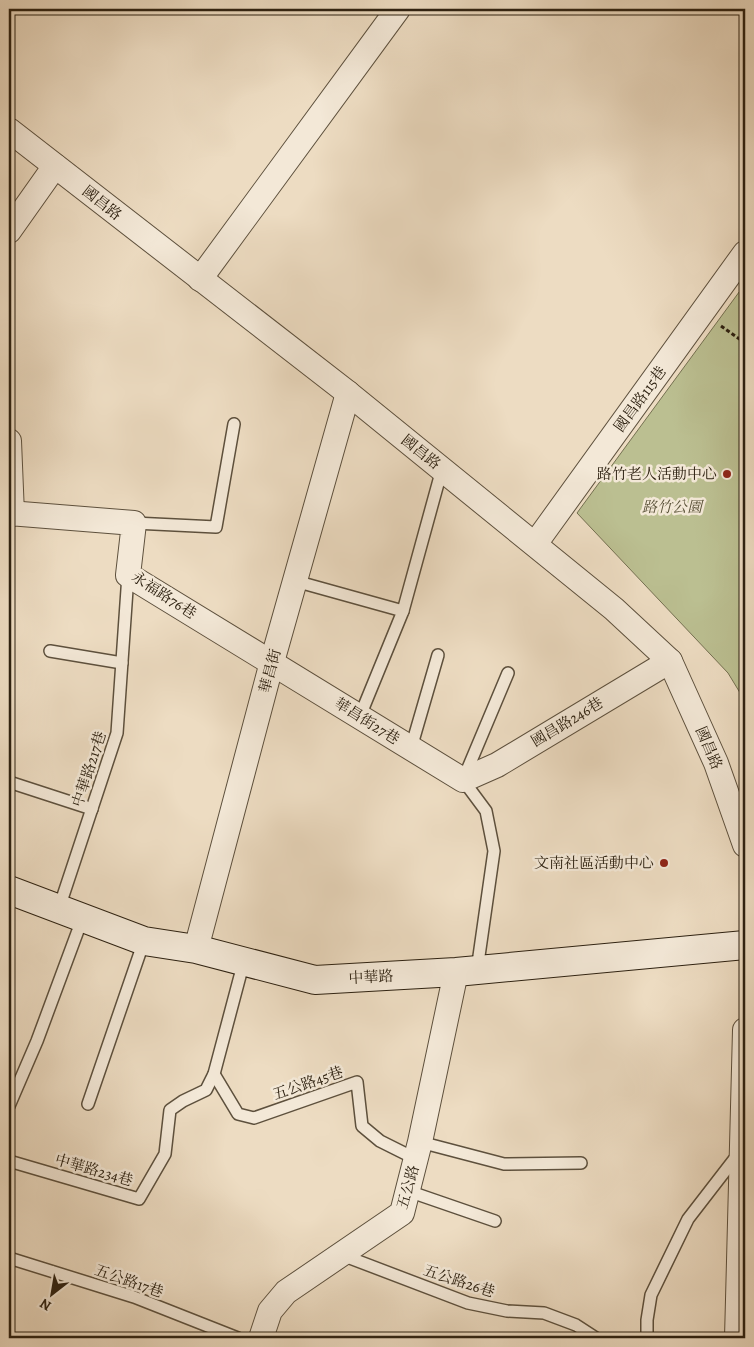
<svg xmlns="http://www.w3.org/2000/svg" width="754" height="1347" viewBox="0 0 754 1347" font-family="Alegreya,'Noto Serif TC',serif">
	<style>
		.green { fill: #bbbf91; stroke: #747051 }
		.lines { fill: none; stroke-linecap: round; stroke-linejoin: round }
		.lane-casing { stroke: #5d503d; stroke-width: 14 }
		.street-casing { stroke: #5d503d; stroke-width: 26 }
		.secondary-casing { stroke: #2d2111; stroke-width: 30 }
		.path { stroke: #2d2111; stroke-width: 3; stroke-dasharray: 4 2.5; stroke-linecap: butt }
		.lane { stroke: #f3e8d7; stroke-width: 11 }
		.street { stroke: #f3e8d7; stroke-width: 24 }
		.secondary { stroke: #f3e8d7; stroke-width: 28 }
		.poi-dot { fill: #8f2418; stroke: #f3e8d7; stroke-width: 2 }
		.labels { text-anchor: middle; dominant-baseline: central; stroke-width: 5; stroke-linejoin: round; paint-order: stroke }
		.street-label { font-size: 15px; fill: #2d2111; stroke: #f3e8d7 }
		.poi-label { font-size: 15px; fill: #2d2111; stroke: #f3e8d7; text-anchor: end }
		.park-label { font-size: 15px; font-style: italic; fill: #585037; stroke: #f3e8d7 }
	</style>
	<rect width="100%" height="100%" fill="#eddcc2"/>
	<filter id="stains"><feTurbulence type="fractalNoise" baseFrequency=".004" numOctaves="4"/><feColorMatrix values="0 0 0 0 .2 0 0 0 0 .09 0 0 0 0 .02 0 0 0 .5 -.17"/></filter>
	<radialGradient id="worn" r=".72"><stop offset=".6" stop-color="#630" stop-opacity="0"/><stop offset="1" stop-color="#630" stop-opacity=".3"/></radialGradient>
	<!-- green -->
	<polygon class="green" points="745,284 745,701 728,673 577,513"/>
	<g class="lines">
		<defs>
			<g id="lane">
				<polyline points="134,523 216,527 234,424"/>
				<polyline points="295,581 403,611"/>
				<polyline points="50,651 122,663"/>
				<polyline points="360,716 403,611 442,469"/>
				<polyline points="411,748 438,655"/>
				<polyline points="9,782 92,809"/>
				<polyline points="59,908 117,733 128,575"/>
				<polyline points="477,970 494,851 486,811 463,780 508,673"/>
				<polyline points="214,1074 238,1114 254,1118 357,1082 362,1126 380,1141 416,1159"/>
				<polyline points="88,1104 144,941"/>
				<polyline points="9,1106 37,1041 83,917"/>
				<polyline points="420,1142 504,1164 581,1163"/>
				<polyline points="9,1161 139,1199 165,1154 170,1110 183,1101 206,1090 214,1074 244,961"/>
				<polyline points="408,1191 495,1221"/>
				<polyline points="342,1255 468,1303 507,1311 544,1313 576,1325 596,1338"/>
				<polyline points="9,1258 134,1297 238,1338"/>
				<polyline points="647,1338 647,1320 651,1295 688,1219 739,1153"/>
			</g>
			<g id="street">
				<polyline points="9,130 348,393 614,609 670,661 716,763 745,845"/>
				<polyline points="9,231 55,166"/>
				<polyline points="200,279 398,9"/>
				<polyline points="9,441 12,514"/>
				<polyline points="9,513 134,523 128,575 463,780 497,765 670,661"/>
				<polyline points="535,544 745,253"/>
				<polyline points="196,949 272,662 348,393"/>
				<polyline points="261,1338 270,1311 286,1292 402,1213 420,1142 456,972"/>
				<polyline points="737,1338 745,1030"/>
			</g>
			<polyline id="secondary" points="9,890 144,941 196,949 315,980 456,972 745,945"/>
		</defs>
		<!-- lane casing -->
		<use href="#lane" class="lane-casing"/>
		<!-- street casing -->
		<use href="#street" class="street-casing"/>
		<!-- secondary casing -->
		<use href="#secondary" class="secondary-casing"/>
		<!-- path -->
		<polyline class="path" points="721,326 745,343"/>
		<!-- lane -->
		<use href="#lane" class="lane"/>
		<!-- street -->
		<use href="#street" class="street"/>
		<!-- secondary -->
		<use href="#secondary" class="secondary"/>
	</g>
	<!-- markers -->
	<g class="poi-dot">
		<circle cx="727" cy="474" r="5"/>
		<circle cx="664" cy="863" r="5"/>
	</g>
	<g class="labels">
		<!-- street labels -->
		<g class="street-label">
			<text transform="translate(102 203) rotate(38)">國昌路</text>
			<text transform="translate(640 399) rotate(-54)">國昌路115巷</text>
			<text transform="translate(421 452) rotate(39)">國昌路</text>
			<text transform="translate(164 595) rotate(33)">永福路76巷</text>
			<text transform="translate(270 671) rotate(-75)">華昌街</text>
			<text transform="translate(367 721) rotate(32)">華昌街27巷</text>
			<text transform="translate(567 722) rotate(-31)">國昌路246巷</text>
			<text transform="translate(709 748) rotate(67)">國昌路</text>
			<text transform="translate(89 769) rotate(-72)">中華路217巷</text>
			<text transform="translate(371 977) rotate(-3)">中華路</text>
			<text transform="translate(308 1083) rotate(-19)">五公路45巷</text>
			<text transform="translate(94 1170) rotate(16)">中華路234巷</text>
			<text transform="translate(408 1187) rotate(-74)">五公路</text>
			<text transform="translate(129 1281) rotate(19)">五公路17巷</text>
			<text transform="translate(459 1281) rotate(18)">五公路26巷</text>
		</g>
		<!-- poi labels -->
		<g class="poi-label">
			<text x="717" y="474">路竹老人活動中心</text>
			<text x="654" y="863">文南社區活動中心</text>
		</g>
		<!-- park labels -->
		<g class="park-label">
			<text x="672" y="507">路竹公園</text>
		</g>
	</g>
	<!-- margin -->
	<rect width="754" height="1347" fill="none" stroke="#eddcc2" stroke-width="30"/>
	<rect x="10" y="10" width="734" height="1327" fill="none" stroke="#2d2111" stroke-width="2.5"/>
	<rect x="15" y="15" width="724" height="1317" fill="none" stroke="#2d2111"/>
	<!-- north arrow -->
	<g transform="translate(52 1294) rotate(211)" stroke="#f3e8d7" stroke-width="4" paint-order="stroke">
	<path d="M0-4L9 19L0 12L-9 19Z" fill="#2d2111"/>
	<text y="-8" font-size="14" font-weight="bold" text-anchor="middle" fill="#2d2111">N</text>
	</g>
	<rect width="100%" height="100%" filter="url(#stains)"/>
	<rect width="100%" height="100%" fill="url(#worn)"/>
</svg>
